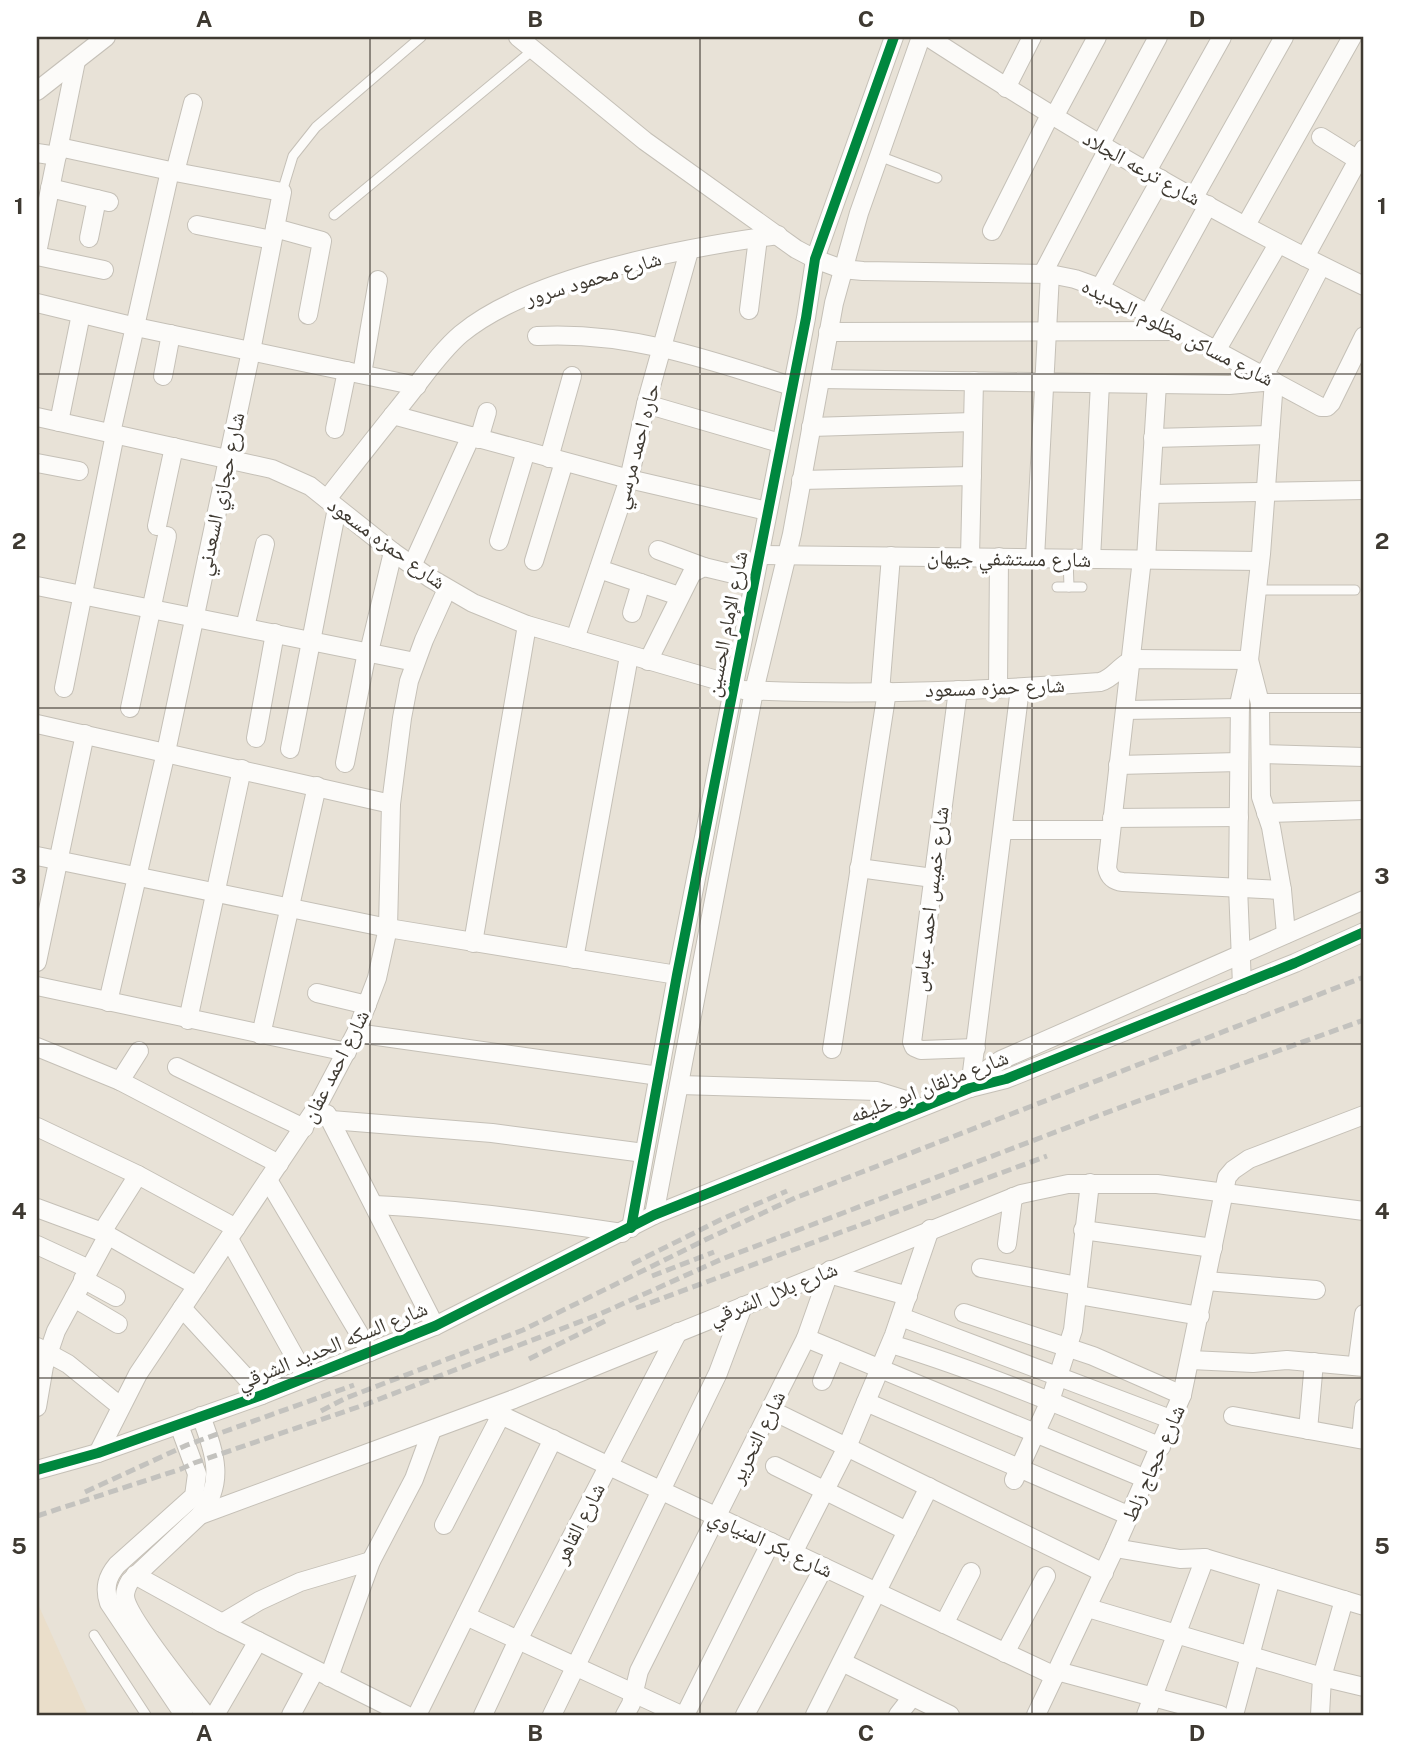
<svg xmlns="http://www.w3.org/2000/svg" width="1401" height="1752" viewBox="0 0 1401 1752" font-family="'Public Sans','Noto Naskh Arabic',sans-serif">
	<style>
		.built { fill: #eadeca }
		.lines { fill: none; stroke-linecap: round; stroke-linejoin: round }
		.service-casing { stroke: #c5c0b7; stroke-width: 11 }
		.minor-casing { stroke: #c5c0b7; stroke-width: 20 }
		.service { stroke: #fcfbf9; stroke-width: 9 }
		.minor { stroke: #fcfbf9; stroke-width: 18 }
		.rail { stroke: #c3c2be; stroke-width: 5; stroke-dasharray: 10 5; stroke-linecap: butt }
		.cycleway-casing { stroke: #fff; stroke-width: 15 }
		.cycleway { stroke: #00873e; stroke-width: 10 }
		.grid { fill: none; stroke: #3e3931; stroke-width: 2; stroke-opacity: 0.55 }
		.labels { text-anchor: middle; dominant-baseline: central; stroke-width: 7; stroke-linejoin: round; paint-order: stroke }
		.street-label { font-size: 21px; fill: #3e3931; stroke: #fff }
		.neatline { fill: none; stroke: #3e3931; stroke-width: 2.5 }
		.grid-label { font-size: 23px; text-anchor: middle; font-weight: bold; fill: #3e3931 }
	</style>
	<rect width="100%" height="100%" fill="#e8e2d7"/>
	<!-- built -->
	<polygon class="built" points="37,1602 88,1715 37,1715"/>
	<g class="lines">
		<defs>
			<g id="service">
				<polyline points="879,156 937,178"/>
				<polyline points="282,192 293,156 316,127 421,37"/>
				<polyline points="334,215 533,50"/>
				<polyline points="1068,558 1069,587"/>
				<polyline points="1057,587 1082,587"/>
				<polyline points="1257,590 1355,590"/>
				<polyline points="94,1635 146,1715"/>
			</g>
			<g id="minor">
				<polyline points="518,37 645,141 796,249 815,259 842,269 863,271 1050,274 1075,279 1100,288 1321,407 1327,407 1331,403 1364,336"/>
				<path d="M928,37C1068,128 1213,214 1364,286"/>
				<polyline points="1006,88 1032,37"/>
				<polyline points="37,91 106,37"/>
				<polyline points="1054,117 1097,37"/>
				<polyline points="1321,137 1358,160"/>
				<polyline points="1100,145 1158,37"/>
				<polyline points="59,147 175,172 282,192 251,351 166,752 108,1002"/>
				<polyline points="37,153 57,156"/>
				<polyline points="1147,171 1222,37"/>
				<polyline points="175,172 193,103"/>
				<polyline points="50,188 109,202"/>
				<polyline points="1194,197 1284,37"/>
				<polyline points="197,225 272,240"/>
				<polyline points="1246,225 1352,37"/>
				<polyline points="275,228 322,241 308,315"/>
				<polyline points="992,231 1050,115"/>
				<polyline points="89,238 97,199"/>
				<polyline points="37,253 76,61"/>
				<polyline points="37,256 104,270"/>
				<polyline points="1305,257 1364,149"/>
				<polyline points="1043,273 1108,149"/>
				<polyline points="1100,288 1161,179"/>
				<polyline points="37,303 136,327 417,386"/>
				<polyline points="749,310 758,238"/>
				<polyline points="1148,314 1208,205"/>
				<polyline points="828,332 1176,331"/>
				<path d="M537,336C627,331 708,359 791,386"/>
				<polyline points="1216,351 1278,244"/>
				<polyline points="362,374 378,280"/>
				<polyline points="163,376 171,334"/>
				<polyline points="1264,376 1321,266"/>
				<polyline points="820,379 1229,385 1274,381 1261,554 1249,660 1240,700 1238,887 1242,985"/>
				<polyline points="646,404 780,443"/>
				<polyline points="393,415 629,479 767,511"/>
				<polyline points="37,417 272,469 310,486 393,552 430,578 473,603 527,625 734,685"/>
				<polyline points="59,422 81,314"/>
				<polyline points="811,427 973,422"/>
				<polyline points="335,429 347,371"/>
				<polyline points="111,433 170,171"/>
				<polyline points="1153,438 1270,435"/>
				<polyline points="479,439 487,412"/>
				<polyline points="549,458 572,376"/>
				<polyline points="37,463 79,471"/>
				<polyline points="801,480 972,476"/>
				<polyline points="1150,494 1364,490"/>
				<path d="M327,499C354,464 382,429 409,395C425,375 441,351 461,334C531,276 688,247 778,235"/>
				<polyline points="157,526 174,447"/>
				<polyline points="499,541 526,451"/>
				<polyline points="658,550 704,567"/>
				<polyline points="759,555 1260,561"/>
				<polyline points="970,557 974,381"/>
				<polyline points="1035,558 1050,274"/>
				<polyline points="1091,559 1100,383"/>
				<path d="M1142,559L1107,868C1109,877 1114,881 1123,882L1282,890"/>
				<polyline points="1146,559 1157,384"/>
				<polyline points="534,561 564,462"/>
				<polyline points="412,566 471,436"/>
				<polyline points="599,569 679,596"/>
				<polyline points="37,586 415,662"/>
				<polyline points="632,613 641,583"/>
				<polyline points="245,627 265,544"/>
				<polyline points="575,639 629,479 646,404 689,251"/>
				<polyline points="369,652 393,552"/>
				<polyline points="1249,660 1260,703 1261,797 1271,827 1282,890 1286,934"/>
				<polyline points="648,661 692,573 704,567 754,579"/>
				<polyline points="64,688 115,434"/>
				<polyline points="998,688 999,557"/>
				<path d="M743,690C861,696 982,691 1100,682C1115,678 1120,663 1136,659L1249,660"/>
				<polyline points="958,690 912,1042 914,1047 921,1050 976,1048"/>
				<polyline points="880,692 891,556"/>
				<polyline points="1260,703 1364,703"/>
				<polyline points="130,708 167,536"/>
				<polyline points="1125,710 1240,708"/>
				<polyline points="37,724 391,804"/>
				<polyline points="256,738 275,633"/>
				<polyline points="290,749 337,508"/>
				<polyline points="1261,754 1364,757"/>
				<polyline points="345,763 367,652"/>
				<polyline points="1118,765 1239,762"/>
				<polyline points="1266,813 1364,810"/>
				<polyline points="1112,818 1239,817"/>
				<polyline points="1003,830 1111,830"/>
				<polyline points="37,856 388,928 677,975"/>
				<polyline points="859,868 933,878"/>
				<polyline points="473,943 527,625"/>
				<polyline points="574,959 629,656"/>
				<polyline points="37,962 85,734"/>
				<polyline points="37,986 347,1052"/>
				<polyline points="317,993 367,1005"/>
				<polyline points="188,1020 242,769"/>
				<polyline points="356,1033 659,1076"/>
				<polyline points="261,1035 317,786"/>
				<polyline points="37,1047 120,1081 279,1164"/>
				<polyline points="832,1049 887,691"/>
				<polyline points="177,1067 304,1128"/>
				<polyline points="120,1081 139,1051"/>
				<polyline points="680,1085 877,1091 906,1100 919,1108"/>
				<polyline points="970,1088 978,1076 1001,1060 1364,900"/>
				<polyline points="970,1088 1020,688"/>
				<polyline points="327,1114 435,1326"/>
				<polyline points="331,1120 492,1133 644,1153"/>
				<polyline points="37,1127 138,1175 236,1228"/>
				<polyline points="268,1180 370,1352"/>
				<path d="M374,1205C458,1209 539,1220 622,1233"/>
				<polyline points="37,1208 102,1232 197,1286"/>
				<polyline points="654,1215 754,691 792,534 834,303 859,213 921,37"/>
				<polyline points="631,1228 677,975 806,318 815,259 894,37"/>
				<polyline points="1083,1230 1213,1248"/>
				<polyline points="102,1232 138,1175"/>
				<polyline points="229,1239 306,1377"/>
				<polyline points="1007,1244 1013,1197"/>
				<polyline points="37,1245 89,1269"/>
				<polyline points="981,1268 1078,1286"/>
				<polyline points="829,1274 908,1296"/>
				<polyline points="83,1279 116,1297"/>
				<polyline points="1206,1281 1316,1290"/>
				<polyline points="1078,1295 1200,1316"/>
				<polyline points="74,1298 118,1324"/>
				<polyline points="182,1308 262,1395"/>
				<polyline points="964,1313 1093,1356 1182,1395"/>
				<polyline points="901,1317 1173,1420"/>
				<polyline points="806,1338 1146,1479"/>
				<path d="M891,1344C983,1372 1072,1410 1161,1447"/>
				<polyline points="37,1347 68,1364 120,1406"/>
				<polyline points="1191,1360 1253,1363 1287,1360 1364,1367"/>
				<polyline points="1357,1366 1364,1314"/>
				<polyline points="822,1381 835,1350"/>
				<polyline points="866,1402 1130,1516"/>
				<polyline points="37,1407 44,1366 56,1331 108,1235"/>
				<polyline points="488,1409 1055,1676"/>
				<polyline points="771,1410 1104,1573"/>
				<path d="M201,1416C214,1452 226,1481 200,1515L130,1581C127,1586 125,1591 125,1596C126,1615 191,1696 206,1715"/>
				<polyline points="1233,1416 1364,1440"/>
				<path d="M179,1425L197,1474L194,1496L117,1565C107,1577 104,1588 109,1603L184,1715"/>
				<polyline points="1308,1430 1314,1362"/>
				<polyline points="1361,1439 1364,1408"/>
				<polyline points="98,1453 138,1374 318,1105 356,1033 377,978 388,928 391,804 402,718 409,681 424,640 447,589"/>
				<polyline points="775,1466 907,1531"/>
				<polyline points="37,1470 98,1453 262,1395 435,1326 654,1215 970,1088 1006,1079 1295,963 1364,932"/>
				<polyline points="1014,1480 1050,1401 1073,1330 1090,1183"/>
				<polyline points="200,1515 514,1399 1021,1194 1068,1184 1157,1184 1364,1211"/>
				<polyline points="444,1525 501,1415"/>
				<polyline points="1115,1548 1180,1559 1205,1558 1364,1606"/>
				<polyline points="793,1553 847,1447 894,1335 930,1229"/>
				<polyline points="135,1575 222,1623 406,1715"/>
				<polyline points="1088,1608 1322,1677 1364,1687"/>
				<polyline points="466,1616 681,1715"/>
				<polyline points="222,1623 259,1601 300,1582 371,1561"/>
				<polyline points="944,1624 971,1572"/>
				<polyline points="1005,1653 1046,1576"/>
				<polyline points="842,1662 950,1715"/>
				<polyline points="1057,1671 1220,1715"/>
				<polyline points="329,1677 371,1561 414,1479 432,1430"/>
				<polyline points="215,1715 258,1641"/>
				<polyline points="291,1715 315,1670"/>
				<polyline points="417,1715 553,1439"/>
				<polyline points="483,1715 518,1640 678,1332"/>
				<polyline points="552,1715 718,1373 743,1306"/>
				<polyline points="625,1715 631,1704 639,1671 806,1338 830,1270"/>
				<polyline points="685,1715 771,1542"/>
				<polyline points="745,1715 824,1567"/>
				<polyline points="815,1715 929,1487"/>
				<polyline points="898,1715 912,1697"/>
				<polyline points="1036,1715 1115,1548 1182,1395 1227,1177 1233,1170 1249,1159 1364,1115"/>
				<polyline points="1146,1715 1205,1558"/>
				<polyline points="1234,1715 1271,1578"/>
				<polyline points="1320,1715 1322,1677 1344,1600"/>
			</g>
		</defs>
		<!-- service casing -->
		<use href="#service" class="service-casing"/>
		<!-- minor casing -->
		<use href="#minor" class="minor-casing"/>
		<!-- service -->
		<use href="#service" class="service"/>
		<!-- minor -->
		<use href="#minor" class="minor"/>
		<!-- rail -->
		<g class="rail">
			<polyline points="632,1264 722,1219 787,1191"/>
			<polyline points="652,1276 714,1252"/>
			<polyline points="636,1308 1047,1156"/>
			<polyline points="529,1359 607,1320"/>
			<polyline points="321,1411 346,1398 523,1330 709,1238 795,1198 1364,977"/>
			<polyline points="85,1492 187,1445 354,1385"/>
			<polyline points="37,1516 181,1469 194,1463 364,1405 600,1314 722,1259 1116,1109 1364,1020"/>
		</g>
		<defs>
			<g id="cycleway">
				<polyline points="631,1228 677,975 806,318 815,259 894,37"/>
				<polyline points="37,1470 98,1453 262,1395 435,1326 654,1215 970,1088 1006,1079 1295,963 1364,932"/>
			</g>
		</defs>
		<!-- cycleway casing -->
		<use href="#cycleway" class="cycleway-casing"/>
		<!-- cycleway -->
		<use href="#cycleway" class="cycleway"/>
	</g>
	<!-- grid -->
	<path class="grid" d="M370,37V1715M700,37V1715M1032,37V1715M37,374H1364M37,708H1364M37,1044H1364M37,1378H1364"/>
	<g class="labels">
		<!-- street labels -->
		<g class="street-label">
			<text transform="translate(1142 168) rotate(29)">شارع ترعه الجلاد</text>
			<text transform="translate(593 278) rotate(-17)">شارع محمود سرور</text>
			<text transform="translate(1178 332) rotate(27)">شارع مساكن مظلوم الجديده</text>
			<text transform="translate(636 446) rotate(-75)">حاره احمد مرسي</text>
			<text transform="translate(220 494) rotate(-78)">شارع حجازي السعدني</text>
			<text transform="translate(387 543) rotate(36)">شارع حمزه مسعود</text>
			<text transform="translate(1009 558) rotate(1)">شارع مستشفي جيهان</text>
			<text transform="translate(726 624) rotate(-79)">شارع الإمام الحسين</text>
			<text transform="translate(995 687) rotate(-2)">شارع حمزه مسعود</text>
			<text transform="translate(930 899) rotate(-83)">شارع خميس احمد عباس</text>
			<text transform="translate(335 1066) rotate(-63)">شارع احمد عفان</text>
			<text transform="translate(929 1086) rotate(-21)">شارع مزلقان ابو خليفه</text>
			<text transform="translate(773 1293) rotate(-22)">شارع بلال الشرقي</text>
			<text transform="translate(332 1345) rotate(-22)">شارع السكه الحديد الشرقي</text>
			<text transform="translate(757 1437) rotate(-64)">شارع التحرير</text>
			<text transform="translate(1153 1463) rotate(-66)">شارع حجاج زلط</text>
			<text transform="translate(579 1523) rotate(-63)">شارع القاهر</text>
			<text transform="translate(771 1543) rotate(25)">شارع بكر المنياوي</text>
		</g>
	</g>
	<!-- border -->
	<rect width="1401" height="1752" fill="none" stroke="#ffffff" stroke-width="77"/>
	<rect x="38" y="38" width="1324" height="1676" class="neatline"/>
	<g class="grid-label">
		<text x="204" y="27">A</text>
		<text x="535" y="27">B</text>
		<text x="866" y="27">C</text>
		<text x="1197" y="27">D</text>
		<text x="19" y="214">1</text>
		<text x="1382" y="214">1</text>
		<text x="19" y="549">2</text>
		<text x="1382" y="549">2</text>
		<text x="19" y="884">3</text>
		<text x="1382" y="884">3</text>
		<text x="19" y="1219">4</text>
		<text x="1382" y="1219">4</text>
		<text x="19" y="1554">5</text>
		<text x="1382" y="1554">5</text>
		<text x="204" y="1741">A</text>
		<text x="535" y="1741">B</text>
		<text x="866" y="1741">C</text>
		<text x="1197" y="1741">D</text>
	</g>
</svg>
